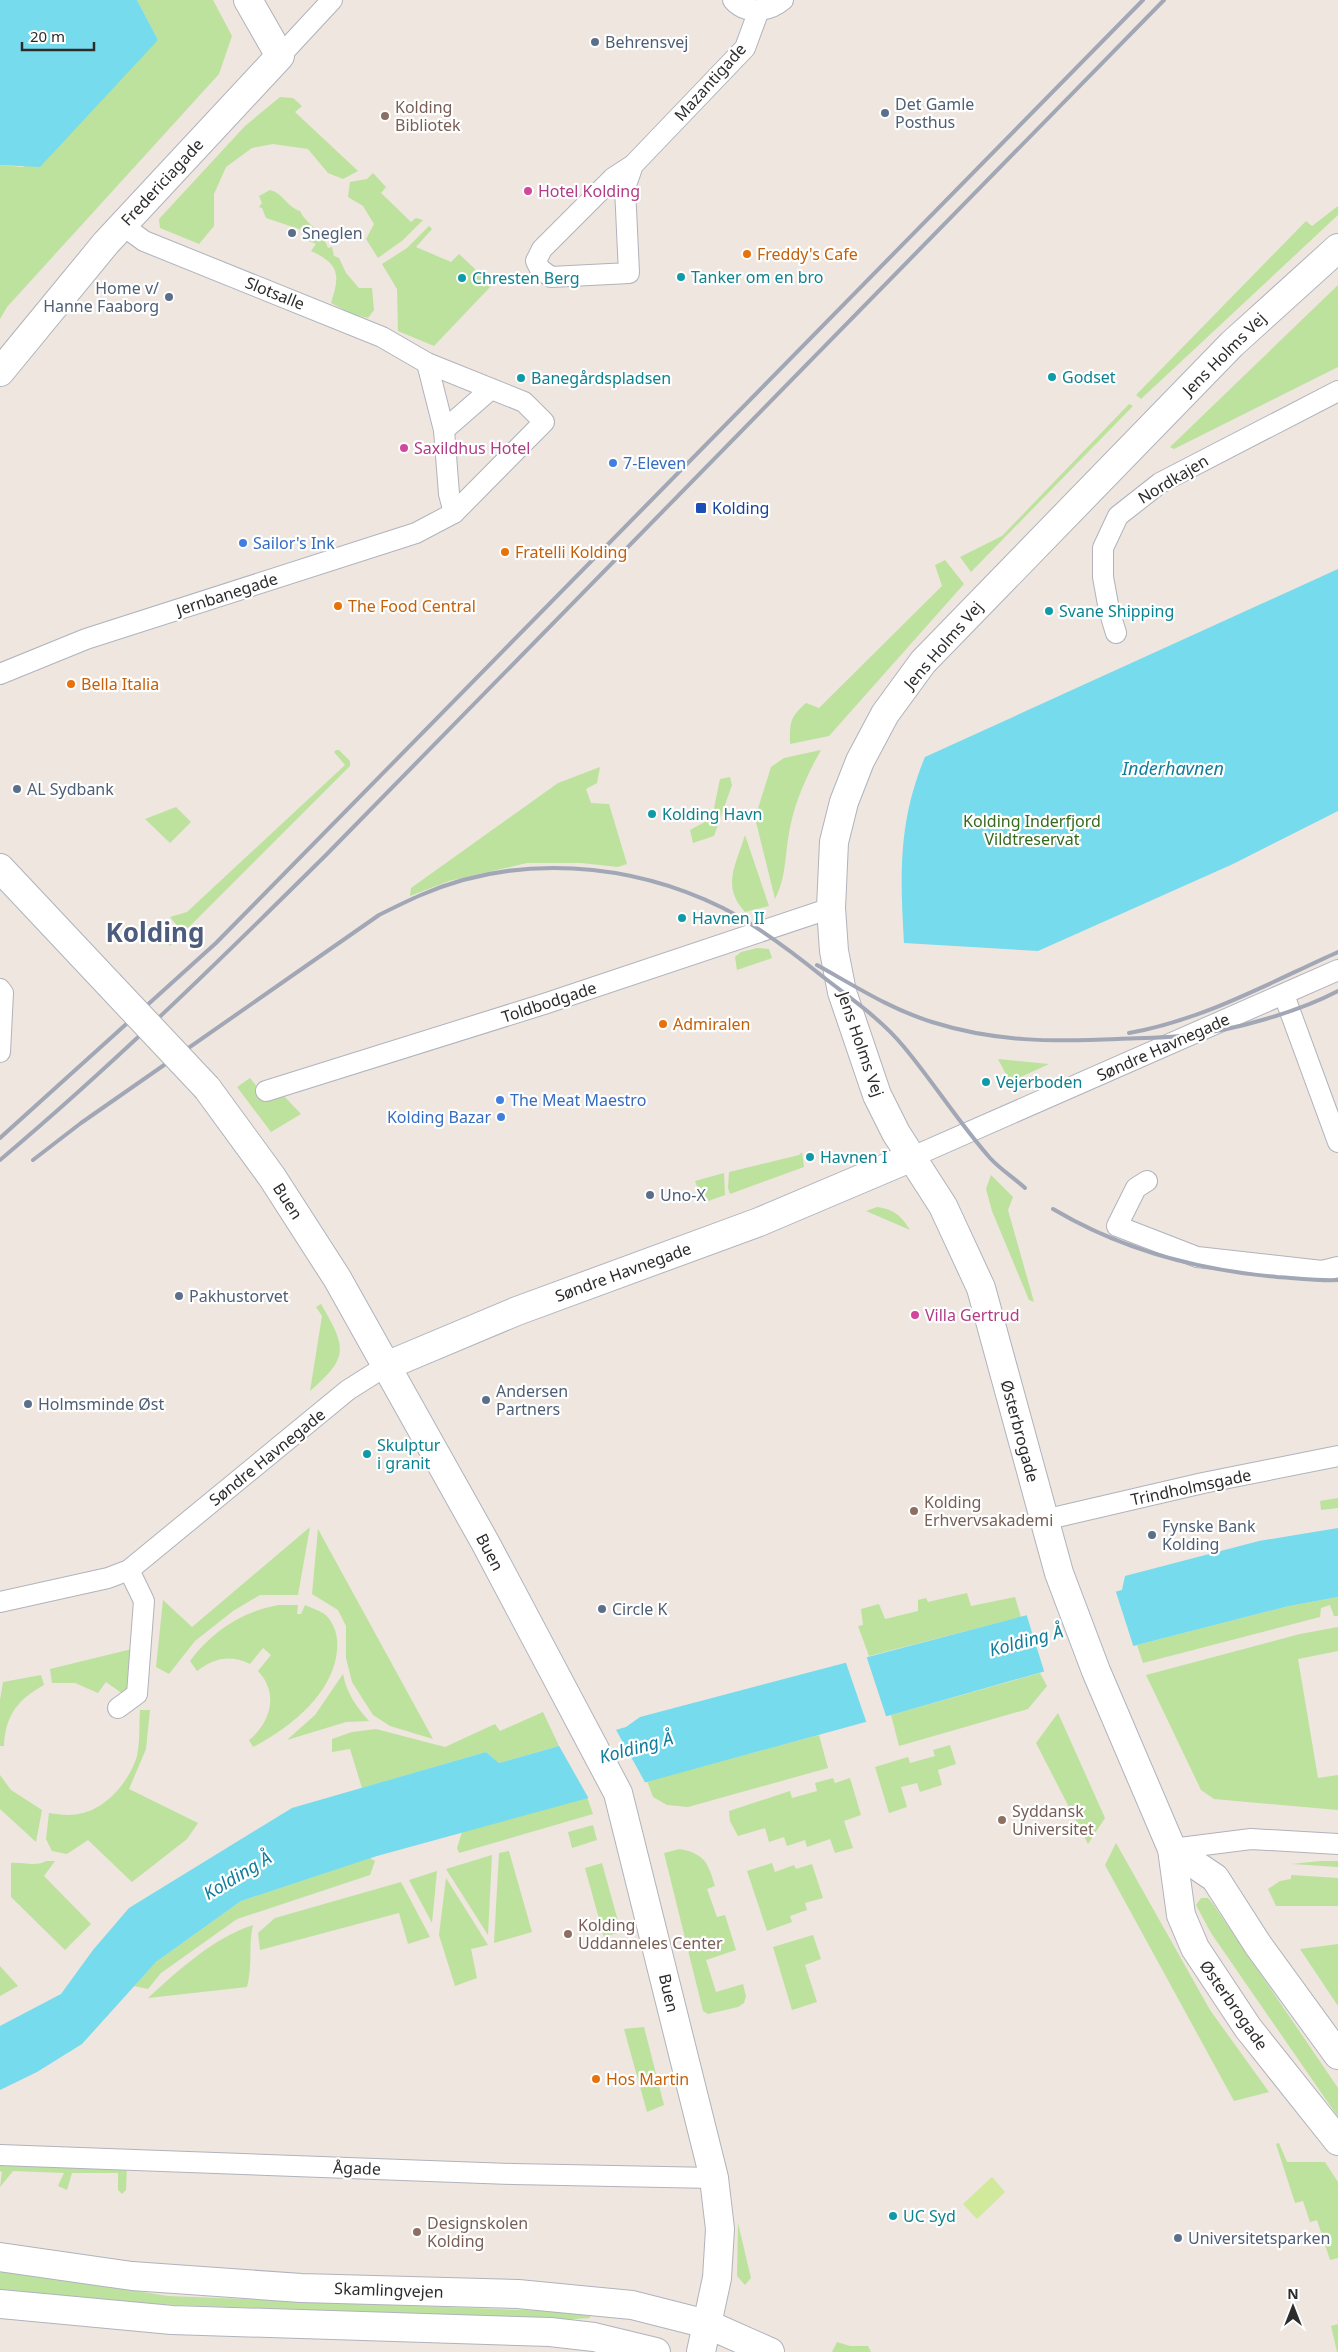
<svg xmlns="http://www.w3.org/2000/svg" width="1338" height="2352" viewBox="0 0 1338 2352" font-family="'Noto Sans',sans-serif">
	<style>
		.green { fill: #bde29e }
		.pitch { fill: #d1e99a }
		.water { fill: #76dbec }
		.pier { fill: #eee6df }
		.lines { fill: none; stroke-linecap: round; stroke-linejoin: round }
		.street-casing { stroke: #b0b3bc; stroke-width: 22 }
		.secondary-casing { stroke: #b0b3bc; stroke-width: 30 }
		.street { stroke: #fff; stroke-width: 20 }
		.secondary { stroke: #fff; stroke-width: 28 }
		.rail { stroke: #a2a7b6; stroke-width: 4 }
		.secondary-bridge-casing { stroke: #b0b3bc; stroke-width: 30; stroke-linecap: butt }
		.secondary-bridge { stroke: #fff; stroke-width: 28 }
		.service-dot { fill: #5c6f8a; stroke: #fff; stroke-width: 2 }
		.education-dot { fill: #8d6e63; stroke: #fff; stroke-width: 2 }
		.hotel-dot { fill: #d1479c; stroke: #fff; stroke-width: 2 }
		.food-dot { fill: #e8710a; stroke: #fff; stroke-width: 2 }
		.culture-dot { fill: #0f9aa8; stroke: #fff; stroke-width: 2 }
		.shop-dot { fill: #3f7fe0; stroke: #fff; stroke-width: 2 }
		.transit-dot { fill: #1a4fb4; stroke: #fff; stroke-width: 2 }
		.labels { text-anchor: middle; dominant-baseline: central; stroke-width: 4.5; stroke-linejoin: round; paint-order: stroke }
		.service-label { font-size: 16px; fill: #4e5e75; stroke: #fff; text-anchor: start }
		.street-label { font-size: 16px; fill: #2c2c2c; stroke: #fff }
		.education-label { font-size: 16px; fill: #785e54; stroke: #fff; text-anchor: start }
		.hotel-label { font-size: 16px; fill: #b23c85; stroke: #fff; text-anchor: start }
		.food-label { font-size: 16px; fill: #c56008; stroke: #fff; text-anchor: start }
		.culture-label { font-size: 16px; fill: #0d838f; stroke: #fff; text-anchor: start }
		.shop-label { font-size: 16px; fill: #366cbe; stroke: #fff; text-anchor: start }
		.transit-label { font-size: 16px; fill: #164399; stroke: #fff; text-anchor: start }
		.park-label { font-size: 16px; fill: #35691d; stroke: #fff }
		.water-label { font-size: 18px; font-style: italic; fill: #117d9c; stroke: #fff }
		.town-label { font-size: 26px; font-weight: bold; fill: #4d5b7d; stroke: #fff }
	</style>
	<rect width="100%" height="100%" fill="#eee6df"/>
	<!-- green -->
	<g class="green">
		<polygon points="137,0 213,0 232,36 219,74 7,307 0,319 0,165 23,167 158,40"/>
		<polygon points="280,97 293,98 302,106 295,112 358,171 343,179 328,173 308,149 273,144 252,148 226,167 214,194 214,226 199,244 160,228 159,219 245,126"/>
		<polygon points="373,173 386,187 381,193 411,222 416,218 423,220 403,240 378,258 366,239 374,224 363,206 348,197 350,182 367,179"/>
		<path d="M270,190C283,193 287,207 300,211C305,223 317,226 321,239L325,241L328,248L332,247L334,256L339,258L346,273L359,288H372L374,310L368,318L352,314L331,303C340,275 340,264 311,251L316,244L301,238L305,231L266,218L262,208L259,207L262,203L259,196Z"/>
		<polygon points="1338,206 1338,215 1141,399 1136,395 1306,221 1312,226"/>
		<polygon points="429,226 432,229 416,247 451,262 459,254 492,285 434,346 398,331 397,289 382,264 407,248"/>
		<polygon points="1338,285 1338,367 1174,449 1170,447"/>
		<polygon points="1129,404 1133,406 971,572 960,557 1002,536"/>
		<path d="M945,560L964,584L829,736L790,744C790,723 789,718 806,703L819,708L942,586L935,565Z"/>
		<polygon points="336,750 339,750 350,761 350,766 170,946 165,940 178,927 170,917 187,912 345,765 334,752"/>
		<path d="M821,750C805,779 793,805 788,839C785,860 785,880 775,899L755,818L771,767L784,758Z"/>
		<polygon points="600,767 597,783 586,789 591,803 609,804 627,864 618,867 581,863 527,863 449,881 410,896 411,888 558,783"/>
		<polygon points="730,777 732,785 714,836 693,843 690,830 712,818 720,779"/>
		<polygon points="176,807 191,822 170,843 145,819"/>
		<path d="M745,835L769,906L745,912C721,886 736,865 745,835Z"/>
		<polygon points="757,948 769,949 772,958 737,970 735,957 741,952"/>
		<polygon points="998,1059 1049,1064 1010,1082"/>
		<polygon points="250,1078 265,1097 284,1096 301,1114 271,1132 237,1087"/>
		<polygon points="802,1152 804,1167 730,1194 728,1188 729,1172 799,1155"/>
		<polygon points="724,1173 725,1195 703,1203 695,1181"/>
		<polygon points="991,1175 1013,1197 1008,1210 1034,1302 1029,1300 992,1211 986,1189"/>
		<path d="M877,1207C894,1209 901,1216 910,1230L866,1211Z"/>
		<path d="M321,1304C346,1347 350,1357 310,1391L322,1316L316,1307Z"/>
		<polygon points="1338,1498 1338,1508 1321,1510 1320,1501"/>
		<polygon points="310,1527 298,1595 260,1595 233,1611 195,1641 169,1674 156,1667 163,1600 192,1627"/>
		<polygon points="318,1529 433,1739 390,1726 373,1715 352,1682 346,1658 346,1626 338,1610 312,1594"/>
		<polygon points="967,1593 971,1606 1015,1597 1021,1617 869,1656 858,1626 863,1625 861,1609 879,1604 885,1619 918,1611 918,1600 926,1598 928,1602"/>
		<polygon points="1338,1597 1338,1616 1334,1616 1330,1605 1321,1608 1320,1617 1143,1663 1137,1645 1289,1606"/>
		<path d="M279,1605H298L297,1614H301L305,1605C311,1608 318,1610 323,1613C331,1618 336,1630 337,1639C341,1688 292,1727 253,1747L249,1740C271,1722 279,1693 258,1671L271,1655L263,1648L250,1664C230,1654 214,1658 197,1671L190,1661C212,1631 243,1611 279,1605Z"/>
		<polygon points="1338,1627 1338,1651 1298,1659 1318,1778 1338,1775 1338,1810 1214,1799 1201,1790 1146,1675 1300,1634"/>
		<polygon points="136,1648 128,1688 123,1694 106,1682 98,1693 75,1683 52,1683 50,1669"/>
		<polygon points="1040,1673 1047,1686 1028,1709 899,1746 891,1715"/>
		<path d="M343,1674C347,1694 356,1706 369,1721L346,1722L287,1740L315,1715Z"/>
		<path d="M41,1675L44,1685C18,1699 5,1716 4,1746H0V1700L3,1682Z"/>
		<path d="M140,1710H150L146,1749L129,1789L198,1823L187,1839L132,1882L88,1840L67,1854L52,1851L46,1839L49,1813C61,1815 72,1816 83,1813C108,1807 130,1780 137,1756C140,1742 139,1725 140,1710Z"/>
		<polygon points="543,1712 559,1746 499,1763 486,1752 362,1788 350,1749 332,1752 332,1739 352,1732 376,1729 445,1747 495,1724 500,1731"/>
		<polygon points="1058,1713 1105,1818 1088,1844 1036,1743"/>
		<polygon points="819,1735 828,1768 688,1807 667,1805 653,1797 647,1781"/>
		<polygon points="950,1745 956,1764 938,1770 942,1785 920,1792 917,1783 901,1787 907,1807 889,1813 875,1767 908,1757 910,1763 935,1756 933,1750"/>
		<polygon points="0,1775 11,1790 42,1810 36,1842 0,1809"/>
		<polygon points="833,1778 835,1783 850,1778 861,1815 844,1821 853,1848 835,1853 830,1839 807,1847 805,1840 787,1846 784,1837 769,1842 765,1828 738,1836 730,1821 729,1811 790,1791 792,1798 817,1791 815,1783"/>
		<polygon points="587,1797 593,1814 459,1853 457,1848 462,1832"/>
		<polygon points="593,1825 597,1840 572,1848 568,1832"/>
		<polygon points="1116,1843 1210,2010 1269,2092 1234,2101 1105,1865"/>
		<path d="M680,1849C705,1854 708,1863 715,1886L707,1889L717,1917L725,1915L736,1950L706,1960L716,1992L743,1984L746,1996L744,2003L738,2007L708,2014L703,2011L664,1853Z"/>
		<polygon points="509,1851 532,1932 494,1943 499,1853"/>
		<polygon points="492,1855 488,1935 446,1869"/>
		<polygon points="370,1858 375,1861 370,1875 237,1919 161,1973 148,1989 134,1986 156,1962 241,1901"/>
		<path d="M46,1861H55L44,1876L91,1924L65,1950L11,1897V1863C23,1862 35,1867 46,1861Z"/>
		<polygon points="1321,1861 1338,1861 1338,1867 1291,1864"/>
		<polygon points="602,1863 621,1932 604,1937 585,1868"/>
		<polygon points="772,1863 775,1872 794,1865 796,1869 812,1864 823,1898 805,1903 807,1910 790,1916 792,1922 767,1931 747,1871"/>
		<polygon points="437,1871 432,1923 409,1880"/>
		<polygon points="1291,1875 1338,1878 1338,1906 1276,1906 1268,1889 1280,1881 1291,1879"/>
		<polygon points="446,1878 488,1945 471,1949 477,1978 455,1986 439,1935"/>
		<polygon points="401,1882 430,1937 408,1944 399,1913 260,1950 258,1933 275,1918"/>
		<polygon points="1201,1898 1208,1898 1213,1904 1338,2088 1338,2117 1211,1933 1196,1905"/>
		<path d="M253,1925C248,1946 253,1965 247,1987L148,1998C179,1970 213,1938 253,1925Z"/>
		<polygon points="813,1935 821,1959 805,1965 817,2002 792,2010 773,1947"/>
		<polygon points="1338,1944 1338,2006 1300,1949"/>
		<polygon points="0,1966 18,1986 0,1996"/>
		<polygon points="644,2027 664,2105 647,2112 624,2029"/>
		<polygon points="1279,2143 1287,2162 1325,2162 1338,2182 1338,2258 1330,2260 1317,2220 1310,2222 1303,2201 1295,2203 1276,2144"/>
		<polygon points="0,2163 127,2165 126,2190 122,2194 118,2190 118,2173 72,2173 67,2190 58,2186 64,2173 13,2171 0,2187 2,2172 0,2171"/>
		<polygon points="738,2223 751,2278 745,2285 737,2276"/>
		<polygon points="0,2269 168,2296 549,2311 590,2316 590,2318 559,2320 100,2302 0,2294"/>
		<polygon points="1338,2324 1338,2352 1337,2352 1331,2326"/>
		<polygon points="837,2342 850,2346 868,2346 871,2352 832,2352"/>
	</g>
	<!-- pitch -->
	<polygon class="pitch" points="992,2177 1005,2192 977,2219 963,2204"/>
	<!-- water -->
	<g class="water">
		<polygon points="0,0 137,0 158,40 40,167 0,165"/>
		<path d="M1338,569V811L1233,864L1038,951L904,943C900,874 898,822 925,757Z"/>
		<polygon points="1338,1528 1338,1597 1289,1606 1137,1645 891,1715 377,1856 241,1901 156,1962 82,2044 37,2072 0,2090 0,2026 61,1994 93,1950 129,1908 292,1808 486,1752 499,1763 626,1727 640,1717 1122,1590 1125,1576 1259,1541"/>
	</g>
	<!-- pier -->
	<g class="pier">
		<polygon points="1115,1589 1134,1648 1045,1674 1026,1613"/>
		<polygon points="866,1655 887,1719 867,1724 845,1660"/>
		<polygon points="615,1728 646,1784 589,1799 558,1744"/>
	</g>
	<g class="lines">
		<defs>
			<g id="street">
				<path d="M733,0C746,15 769,12 783,0"/>
				<polyline points="280,56 332,0"/>
				<polyline points="633,165 625,188 629,273 551,277 540,269 536,261 542,249 613,178 633,165 745,48 759,10"/>
				<polyline points="427,363 444,430 449,494 454,513"/>
				<polyline points="444,430 491,389"/>
				<polyline points="1116,633 1109,610 1103,577 1103,548 1118,516 1160,483 1338,391"/>
				<polyline points="0,674 86,639 416,533 454,513 544,422 524,402 427,363 382,337 144,241 122,225"/>
				<polyline points="0,989 3,993 0,1052"/>
				<polyline points="1284,995 1338,1142"/>
				<polyline points="266,1091 544,1004 831,908"/>
				<polyline points="910,1158 1338,970"/>
				<polyline points="1147,1181 1136,1188 1117,1226 1197,1257 1322,1271 1338,1267"/>
				<polyline points="1044,1520 1203,1483 1338,1456"/>
				<polyline points="0,1602 108,1578 129,1570 348,1390 386,1366"/>
				<polyline points="118,1708 137,1694 144,1601 129,1570"/>
				<polyline points="1172,1849 1251,1839 1338,1844"/>
				<polyline points="0,2155 513,2174 714,2178"/>
			</g>
			<g id="secondary">
				<polyline points="1338,248 1232,344 923,662 885,714 860,761 844,802 834,842 831,908 834,951 842,992 877,1095 896,1133 943,1206 981,1288 1059,1573 1096,1671 1172,1849 1181,1915 1195,1948 1248,2028 1338,2141"/>
				<polyline points="0,372 106,243 280,56 248,0"/>
				<polyline points="0,868 109,984"/>
				<polyline points="207,1088 272,1177 337,1278 486,1544 618,1793 714,2178 720,2229 717,2278 701,2352"/>
				<polyline points="386,1366 517,1311 759,1222 910,1158"/>
				<polyline points="1172,1849 1215,1878 1258,1945 1338,2055"/>
				<polyline points="0,2257 132,2276 301,2288 518,2294 632,2305 707,2324 770,2352"/>
				<polyline points="0,2304 172,2320 550,2332 594,2337 656,2352"/>
			</g>
		</defs>
		<!-- street casing -->
		<use href="#street" class="street-casing"/>
		<!-- secondary casing -->
		<use href="#secondary" class="secondary-casing"/>
		<!-- street -->
		<use href="#street" class="street"/>
		<!-- secondary -->
		<use href="#secondary" class="secondary"/>
		<!-- rail -->
		<g class="rail">
			<path d="M817,965C855,986 890,1009 932,1022C995,1042 1053,1042 1118,1039C1142,1038 1167,1038 1190,1035C1235,1030 1298,1012 1338,991"/>
			<path d="M1129,1033C1203,1020 1271,982 1338,952"/>
			<polyline points="0,1138 216,943 1143,0"/>
			<path d="M0,1160C114,1064 220,960 326,855L1164,0"/>
			<path d="M33,1160L81,1123L379,915C393,908 407,901 421,895C517,853 630,862 723,908C758,926 791,951 822,976C850,998 881,1019 904,1047C934,1083 959,1123 990,1158C1000,1169 1014,1178 1025,1188"/>
			<path d="M1053,1209C1122,1250 1197,1270 1277,1277C1297,1278 1318,1281 1338,1280"/>
		</g>
		<defs>
			<polyline id="secondary-bridge" points="109,984 207,1088"/>
		</defs>
		<!-- secondary-bridge casing -->
		<use href="#secondary-bridge" class="secondary-bridge-casing"/>
		<!-- secondary-bridge -->
		<use href="#secondary-bridge" class="secondary-bridge"/>
	</g>
	<!-- markers -->
	<g class="service-dot">
		<circle cx="595" cy="42" r="5"/>
		<circle cx="885" cy="113" r="5"/>
		<circle cx="292" cy="233" r="5"/>
		<circle cx="169" cy="297" r="5"/>
		<circle cx="17" cy="789" r="5"/>
		<circle cx="650" cy="1195" r="5"/>
		<circle cx="179" cy="1296" r="5"/>
		<circle cx="486" cy="1400" r="5"/>
		<circle cx="28" cy="1404" r="5"/>
		<circle cx="1152" cy="1535" r="5"/>
		<circle cx="602" cy="1609" r="5"/>
		<circle cx="1178" cy="2238" r="5"/>
	</g>
	<g class="education-dot">
		<circle cx="385" cy="116" r="5"/>
		<circle cx="914" cy="1511" r="5"/>
		<circle cx="1002" cy="1820" r="5"/>
		<circle cx="568" cy="1934" r="5"/>
		<circle cx="417" cy="2232" r="5"/>
	</g>
	<g class="hotel-dot">
		<circle cx="528" cy="191" r="5"/>
		<circle cx="404" cy="448" r="5"/>
		<circle cx="915" cy="1315" r="5"/>
	</g>
	<g class="food-dot">
		<circle cx="747" cy="254" r="5"/>
		<circle cx="505" cy="552" r="5"/>
		<circle cx="338" cy="606" r="5"/>
		<circle cx="71" cy="684" r="5"/>
		<circle cx="663" cy="1024" r="5"/>
		<circle cx="596" cy="2079" r="5"/>
	</g>
	<g class="culture-dot">
		<circle cx="681" cy="277" r="5"/>
		<circle cx="462" cy="278" r="5"/>
		<circle cx="1052" cy="377" r="5"/>
		<circle cx="521" cy="378" r="5"/>
		<circle cx="1049" cy="611" r="5"/>
		<circle cx="652" cy="814" r="5"/>
		<circle cx="682" cy="918" r="5"/>
		<circle cx="986" cy="1082" r="5"/>
		<circle cx="810" cy="1157" r="5"/>
		<circle cx="367" cy="1454" r="5"/>
		<circle cx="893" cy="2216" r="5"/>
	</g>
	<g class="shop-dot">
		<circle cx="613" cy="463" r="5"/>
		<circle cx="243" cy="543" r="5"/>
		<circle cx="500" cy="1100" r="5"/>
		<circle cx="501" cy="1117" r="5"/>
	</g>
	<rect class="transit-dot" x="695" y="502" width="12" height="12" rx="2.5"/>
	<g class="labels">
		<!-- service labels -->
		<g class="service-label">
			<text x="605" y="42">Behrensvej</text>
			<text x="895" y="104">Det Gamle<tspan x="895" dy="18">Posthus</tspan></text>
			<text x="302" y="233">Sneglen</text>
			<text x="159" y="288" text-anchor="end">Home v/<tspan x="159" dy="18">Hanne Faaborg</tspan></text>
			<text x="27" y="789">AL Sydbank</text>
			<text x="660" y="1195">Uno-X</text>
			<text x="189" y="1296">Pakhustorvet</text>
			<text x="496" y="1391">Andersen<tspan x="496" dy="18">Partners</tspan></text>
			<text x="38" y="1404">Holmsminde Øst</text>
			<text x="1162" y="1526">Fynske Bank<tspan x="1162" dy="18">Kolding</tspan></text>
			<text x="612" y="1609">Circle K</text>
			<text x="1188" y="2238">Universitetsparken</text>
		</g>
		<!-- street labels -->
		<g class="street-label">
			<text transform="translate(710 82) rotate(-48)">Mazantigade</text>
			<text transform="translate(162 182) rotate(-47)">Fredericiagade</text>
			<text transform="translate(275 293) rotate(22)">Slotsalle</text>
			<text transform="translate(1224 354) rotate(-45)">Jens Holms Vej</text>
			<text transform="translate(1173 479) rotate(-31)">Nordkajen</text>
			<text transform="translate(227 594) rotate(-18)">Jernbanegade</text>
			<text transform="translate(943 645) rotate(-49)">Jens Holms Vej</text>
			<text transform="translate(549 1002) rotate(-18)">Toldbodgade</text>
			<text transform="translate(861 1044) rotate(71)">Jens Holms Vej</text>
			<text transform="translate(1163 1047) rotate(-24)">Søndre Havnegade</text>
			<text transform="translate(288 1201) rotate(57)">Buen</text>
			<text transform="translate(623 1272) rotate(-20)">Søndre Havnegade</text>
			<text transform="translate(1020 1431) rotate(75)">Østerbrogade</text>
			<text transform="translate(267 1457) rotate(-39)">Søndre Havnegade</text>
			<text transform="translate(1191 1487) rotate(-12)">Trindholmsgade</text>
			<text transform="translate(490 1552) rotate(62)">Buen</text>
			<text transform="translate(669 1993) rotate(77)">Buen</text>
			<text transform="translate(1234 2005) rotate(55)">Østerbrogade</text>
			<text transform="translate(357 2168) rotate(2)">Ågade</text>
			<text transform="translate(389 2290) rotate(2)">Skamlingvejen</text>
		</g>
		<!-- education labels -->
		<g class="education-label">
			<text x="395" y="107">Kolding<tspan x="395" dy="18">Bibliotek</tspan></text>
			<text x="924" y="1502">Kolding<tspan x="924" dy="18">Erhvervsakademi</tspan></text>
			<text x="1012" y="1811">Syddansk<tspan x="1012" dy="18">Universitet</tspan></text>
			<text x="578" y="1925">Kolding<tspan x="578" dy="18">Uddanneles Center</tspan></text>
			<text x="427" y="2223">Designskolen<tspan x="427" dy="18">Kolding</tspan></text>
		</g>
		<!-- hotel labels -->
		<g class="hotel-label">
			<text x="538" y="191">Hotel Kolding</text>
			<text x="414" y="448">Saxildhus Hotel</text>
			<text x="925" y="1315">Villa Gertrud</text>
		</g>
		<!-- food labels -->
		<g class="food-label">
			<text x="757" y="254">Freddy's Cafe</text>
			<text x="515" y="552">Fratelli Kolding</text>
			<text x="348" y="606">The Food Central</text>
			<text x="81" y="684">Bella Italia</text>
			<text x="673" y="1024">Admiralen</text>
			<text x="606" y="2079">Hos Martin</text>
		</g>
		<!-- culture labels -->
		<g class="culture-label">
			<text x="691" y="277">Tanker om en bro</text>
			<text x="472" y="278">Chresten Berg</text>
			<text x="1062" y="377">Godset</text>
			<text x="531" y="378">Banegårdspladsen</text>
			<text x="1059" y="611">Svane Shipping</text>
			<text x="662" y="814">Kolding Havn</text>
			<text x="692" y="918">Havnen II</text>
			<text x="996" y="1082">Vejerboden</text>
			<text x="820" y="1157">Havnen I</text>
			<text x="377" y="1445">Skulptur<tspan x="377" dy="18">i granit</tspan></text>
			<text x="903" y="2216">UC Syd</text>
		</g>
		<!-- shop labels -->
		<g class="shop-label">
			<text x="623" y="463">7-Eleven</text>
			<text x="253" y="543">Sailor's Ink</text>
			<text x="510" y="1100">The Meat Maestro</text>
			<text x="491" y="1117" text-anchor="end">Kolding Bazar</text>
		</g>
		<!-- transit labels -->
		<g class="transit-label">
			<text x="712" y="508">Kolding</text>
		</g>
		<!-- park labels -->
		<g class="park-label">
			<text x="1032" y="821">Kolding Inderfjord<tspan x="1032" dy="18">Vildtreservat</tspan></text>
		</g>
		<!-- water labels -->
		<g class="water-label">
			<text x="1173" y="768">Inderhavnen</text>
			<text transform="translate(1026 1640) rotate(-15)">Kolding Å</text>
			<text transform="translate(636 1747) rotate(-15)">Kolding Å</text>
			<text transform="translate(237 1875) rotate(-31)">Kolding Å</text>
		</g>
		<!-- town labels -->
		<g class="town-label">
			<text x="155" y="932">Kolding</text>
		</g>
	</g>
	<!-- north arrow -->
	<g transform="translate(1293 2307)" stroke="#ffffff" stroke-width="4" paint-order="stroke">
	<path d="M0-4L9 19L0 12L-9 19Z" fill="#2c2c2c"/>
	<text y="-8" font-size="14" font-weight="bold" text-anchor="middle" fill="#2c2c2c">N</text>
	</g>
	<!-- scale -->
	<path d="M22 42v8h72v-8" fill="none" stroke="#2c2c2c" stroke-width="2.5"/>
	<text x="30" y="42" font-size="15" fill="#2c2c2c" stroke="#ffffff" stroke-width="4" paint-order="stroke">20 m</text>
</svg>
